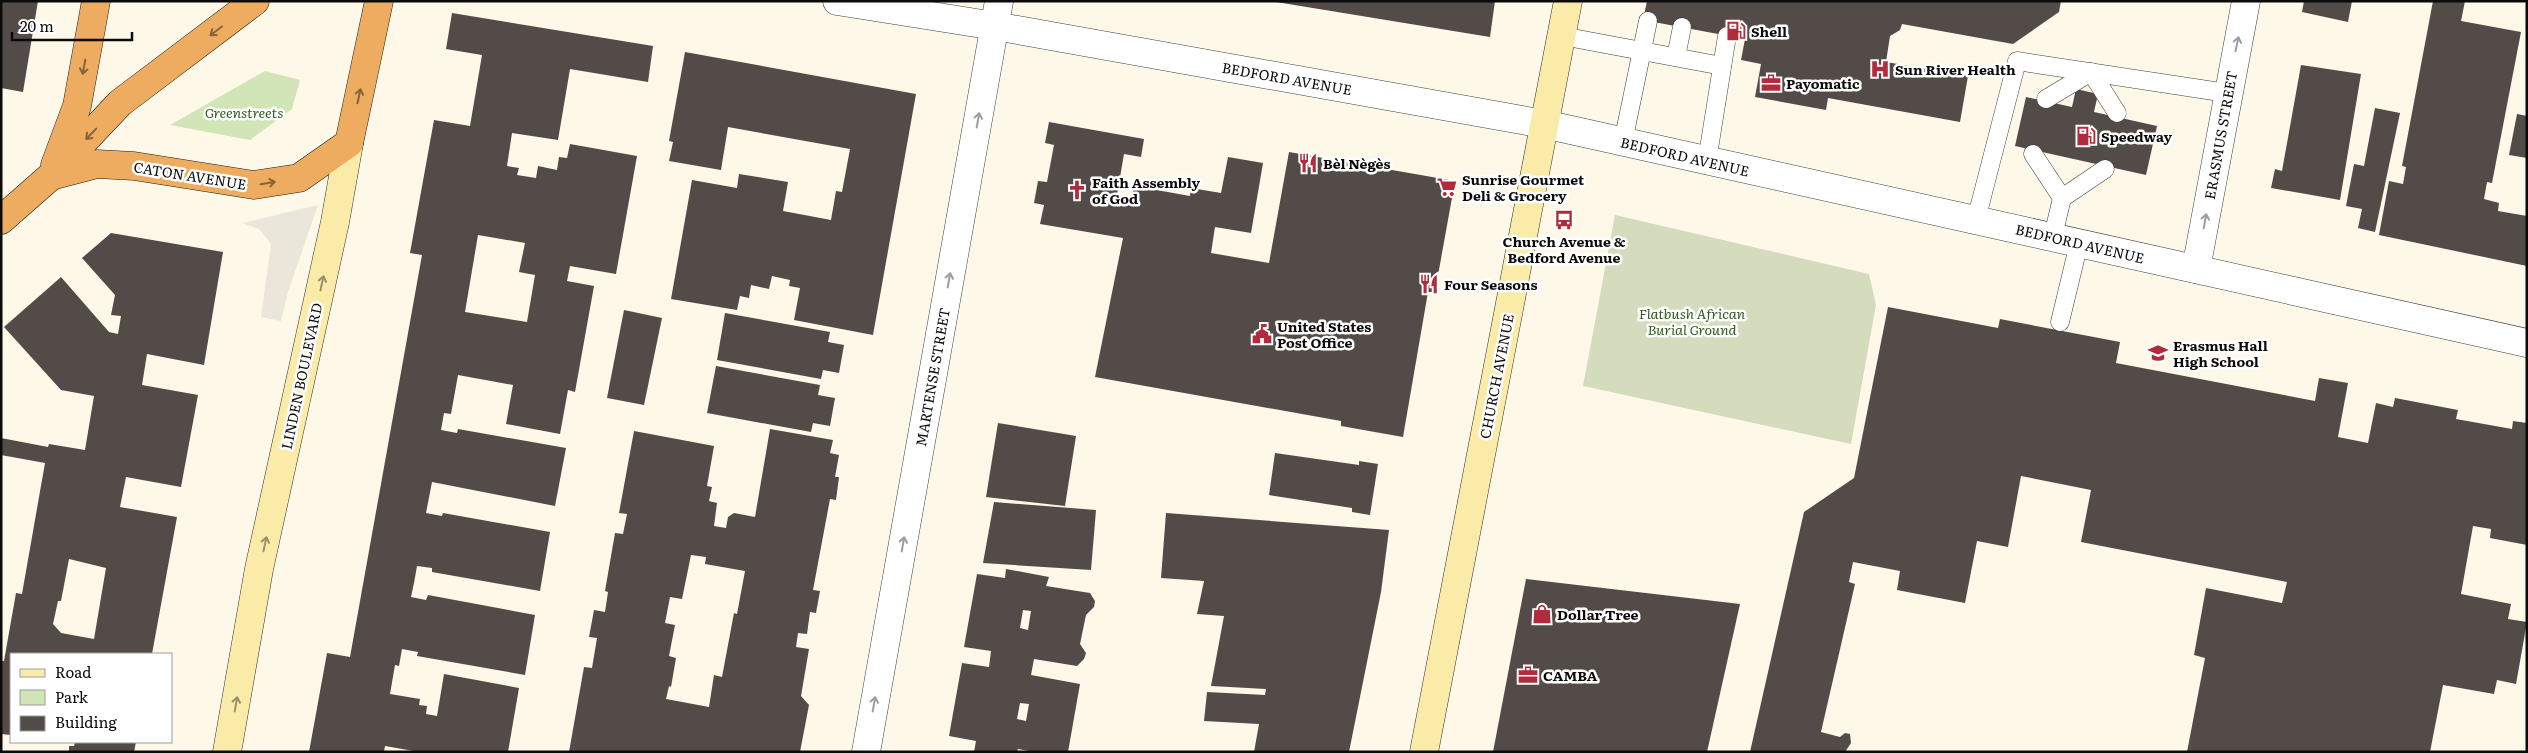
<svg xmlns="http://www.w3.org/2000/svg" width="2528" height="753" viewBox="0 0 2528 753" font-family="Literata,serif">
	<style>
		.green { fill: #d1e5b6 }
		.cemetery { fill: #d4dcbd }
		.plaza { fill: #ebe6da }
		.building { fill: #524b47; fill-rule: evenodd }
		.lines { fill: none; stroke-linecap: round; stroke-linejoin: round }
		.service-casing { stroke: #3d3d3d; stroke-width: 19 }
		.minor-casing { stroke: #3d3d3d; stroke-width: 29 }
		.tertiary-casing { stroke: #3d3d3d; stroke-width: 29 }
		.secondary-casing { stroke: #2c2c2c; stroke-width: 29 }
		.trunk-casing { stroke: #1b1b1b; stroke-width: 29 }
		.service { stroke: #fff; stroke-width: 18 }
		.minor { stroke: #fff; stroke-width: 28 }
		.tertiary { stroke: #fff; stroke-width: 28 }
		.secondary { stroke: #faeba8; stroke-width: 28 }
		.trunk { stroke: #edac60; stroke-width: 28 }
		.oneway { stroke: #876339 }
		.oneway2 { stroke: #9d9d9d }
		.oneway3 { stroke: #9a9169 }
		.labels { text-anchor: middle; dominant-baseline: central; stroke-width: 5; stroke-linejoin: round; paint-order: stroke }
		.poi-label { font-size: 14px; font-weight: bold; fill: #0a0a0a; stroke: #fff; text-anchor: start }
		.street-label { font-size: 14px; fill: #0a0a0a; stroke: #fff }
		.park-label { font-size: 14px; font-style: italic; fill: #315c20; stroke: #fff }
	</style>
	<rect width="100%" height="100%" fill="#fef8e9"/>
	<!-- green -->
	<polygon class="green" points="265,71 300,80 292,109 250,140 170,125"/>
	<!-- cemetery -->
	<polygon class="cemetery" points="1615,215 1869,274 1876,305 1851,444 1583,386"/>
	<!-- plaza -->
	<polygon class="plaza" points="318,205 288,292 281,321 261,317 271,244 259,229 242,223"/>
	<!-- building -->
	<g class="building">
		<polygon points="1,1 38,1 23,92 1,88"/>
		<polygon points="1270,1 1495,1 1490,37"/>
		<polygon points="1647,1 2061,1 2059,12 2013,44 1902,24 1900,30 1890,36 1886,62 1968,76 1960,122 1828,98 1826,110 1755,97 1761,64 1741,60 1745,39 1643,20"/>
		<polygon points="2304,1 2352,1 2348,22 2302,12"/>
		<polygon points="2433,1 2465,1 2461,21 2521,32 2492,183 2487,182 2484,199 2499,203 2498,211 2527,216 2527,266 2379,235 2389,181 2403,184 2406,167 2402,166"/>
		<path d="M452,13L653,46L648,82L570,69L558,140L512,133L507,166L519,168L517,175L536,178L538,166L557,170L559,157L567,158L570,144L637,156L616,274L570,266L567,281L594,286L575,392L568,390L560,434L506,424L513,385L458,375L451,414L444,413L441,430L457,433L458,429L566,448L555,506L432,482L426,513L442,516L443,513L550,532L540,591L432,572V568L417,566L414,583L411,597L426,600L428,595L535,615L525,675L417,656L418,652L402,649L399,666L395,665L390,694L420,699L419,705L427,706L426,714L437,716L444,674L519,688L508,752H419L385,746L384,752H309L327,653L350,657L422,255L410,253L434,120L470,126L482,55L446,49ZM478,235L525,243L519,272L535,275L527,322L465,312Z"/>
		<polygon points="685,52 916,94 873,335 794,320 800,288 789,286 790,280 772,276 769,289 751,285 749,298 740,296 737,310 671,299 692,180 737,188 739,174 788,182 783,211 831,220 836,191 842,192 850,149 728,127 721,170 669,161 673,142 669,141"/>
		<polygon points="2301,65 2361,74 2340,200 2271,188 2275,169 2282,171"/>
		<polygon points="2076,89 2098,94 2094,112 2157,126 2146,175 2015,146 2026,97 2072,107"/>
		<polygon points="2375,108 2400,113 2375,232 2358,228 2362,209 2346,206 2354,164 2364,166"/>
		<polygon points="2517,114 2527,116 2527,158 2509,155"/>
		<polygon points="1049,122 1144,139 1141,157 1124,154 1117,195 1132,197 1134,186 1190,196 1191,188 1221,193 1228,157 1263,163 1251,233 1215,227 1211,253 1269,263 1289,152 1455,181 1435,292 1428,292 1403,437 1341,426 1341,421 1095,377 1123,238 1040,224 1044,205 1034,203 1038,181 1047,182 1054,145 1045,143"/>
		<path d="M111,233L223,252L204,365L147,354L142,385L198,395L181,487L126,477L120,507L177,517L152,654H11V735L1,734V661H4L16,593L22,594L45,463L1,455V438L48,447L49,444L85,450L94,396L61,390L4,327L61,277L109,332L118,334L121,316L111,315L115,295L82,258ZM69,559L106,568L94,639L61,633L53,624L58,601H61Z"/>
		<polygon points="1888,307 1998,328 2000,319 2120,342 2116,363 2315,401 2319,378 2348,383 2338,437 2368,443 2376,403 2393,407 2395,398 2458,410 2456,419 2512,429 2513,421 2527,423 2527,545 2490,538 2491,529 2473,526 2461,594 2511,604 2508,619 2527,622 2516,684 2497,680 2494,694 2443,685 2430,752 2187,752 2205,658 2194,655 2206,588 2282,603 2287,582 2081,542 2091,490 2021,476 2008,547 1977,541 1965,603 1897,590 1900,571 1853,562 1849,582 1855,584 1821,732 1840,737 1845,733 1850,734 1851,743 1845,752 1750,752 1804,512 1854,478"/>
		<polygon points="624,310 662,318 644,405 607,398"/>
		<polygon points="725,313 830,332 828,342 844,345 839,373 823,370 821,379 717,360"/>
		<polygon points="716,366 820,385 818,395 835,398 830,426 813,423 811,432 707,413"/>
		<polygon points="998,423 1076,436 1065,506 986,497"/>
		<path d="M770,429L833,440L830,453L839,455L835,477H839L836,500L830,499L813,590L820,591L816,613L810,612L807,634L798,633L796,647L809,649L801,696L809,705L800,752H569L584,667L592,668L597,638L589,637L594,610L605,612L608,592L605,591L615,533L623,534L627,514L619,513L634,431L714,446L707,486L712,487L709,501L717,503L714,526L726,528L728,517L734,513L755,517ZM691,555L706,557L705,564L745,571L737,614L734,613L722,677L714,675L709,707L666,699L669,686L671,687L676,658L669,656L675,625L665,623L670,597L682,599Z"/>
		<polygon points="1275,453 1359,465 1359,461 1378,464 1370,515 1352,512 1352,508 1269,495"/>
		<polygon points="994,502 1096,510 1091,570 983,563"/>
		<polygon points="1166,513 1389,530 1381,592 1349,752 1254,752 1259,724 1204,721 1207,692 1265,695 1266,689 1211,686 1224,616 1197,614 1204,581 1161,578"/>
		<path d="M1006,569L1049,577L1046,586L1090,593L1095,601L1094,607L1086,615L1080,644L1086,653L1084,659L1077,666L1034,659L1031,675L1080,684L1068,752H1034L1018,749L1017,752H974L976,741L949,736L962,663L989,667L991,651L964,647L977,574L1005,578ZM1023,610L1031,611L1028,630L1020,628ZM1020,703L1029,704L1026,721L1017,719Z"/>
		<polygon points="1526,579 1740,604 1707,752 1493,752"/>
		<polygon points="75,742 136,742 134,752 69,752 69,746 74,746"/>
	</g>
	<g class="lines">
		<defs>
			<g id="service">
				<polyline points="1562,36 1722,66"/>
				<polyline points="1676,57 1682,27"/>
				<polyline points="2046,99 2091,72 2117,113"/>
				<polyline points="1623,142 1648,21"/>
				<polyline points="2033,154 2062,198 2053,236"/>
				<polyline points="1707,161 1727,36"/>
				<polyline points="2062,198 2105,169"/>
				<polyline points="1976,220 2017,61 2227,93"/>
				<polyline points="2060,322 2079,243"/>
			</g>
			<g id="minor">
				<polyline points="2196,269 2246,1"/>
				<polyline points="866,752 999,1"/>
			</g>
			<polyline id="tertiary" points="837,1 995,26 1544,124 2527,343"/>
			<g id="secondary">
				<polyline points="227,752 259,569 335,222 349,143"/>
				<polyline points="1424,752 1568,1"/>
			</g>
			<g id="trunk">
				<polyline points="55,165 77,106 96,1"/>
				<polyline points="51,176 97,164 134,166 254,185 299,178 349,143 379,1"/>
				<polyline points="1,220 51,176 120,103 255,1"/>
			</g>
		</defs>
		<!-- service casing -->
		<use href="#service" class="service-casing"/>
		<!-- minor casing -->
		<use href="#minor" class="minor-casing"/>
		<!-- tertiary casing -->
		<use href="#tertiary" class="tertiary-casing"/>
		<!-- secondary casing -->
		<use href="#secondary" class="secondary-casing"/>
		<!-- trunk casing -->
		<use href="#trunk" class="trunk-casing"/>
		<!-- service -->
		<use href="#service" class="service"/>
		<!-- minor -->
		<use href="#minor" class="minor"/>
		<!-- tertiary -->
		<use href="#tertiary" class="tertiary"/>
		<!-- secondary -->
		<use href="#secondary" class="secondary"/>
		<!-- trunk -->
		<use href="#trunk" class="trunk"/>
	</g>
	<!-- one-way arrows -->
	<defs><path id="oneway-shaft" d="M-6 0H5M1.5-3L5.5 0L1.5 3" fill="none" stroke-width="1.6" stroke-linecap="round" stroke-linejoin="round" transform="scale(1.25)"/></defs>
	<g class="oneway">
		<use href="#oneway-shaft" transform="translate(216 31) rotate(143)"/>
		<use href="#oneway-shaft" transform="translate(84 67) rotate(100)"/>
		<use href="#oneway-shaft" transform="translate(359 96) rotate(-78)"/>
		<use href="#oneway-shaft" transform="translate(91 134) rotate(134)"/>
		<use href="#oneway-shaft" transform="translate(268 183) rotate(-10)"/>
	</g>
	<g class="oneway2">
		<use href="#oneway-shaft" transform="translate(2237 44) rotate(-78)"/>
		<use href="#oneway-shaft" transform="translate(978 120) rotate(-80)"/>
		<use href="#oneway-shaft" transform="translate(2205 221) rotate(-80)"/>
		<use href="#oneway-shaft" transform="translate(949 280) rotate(-80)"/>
		<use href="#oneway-shaft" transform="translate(903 544) rotate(-80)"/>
		<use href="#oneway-shaft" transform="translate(874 704) rotate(-80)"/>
	</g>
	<g class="oneway3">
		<use href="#oneway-shaft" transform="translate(322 283) rotate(-78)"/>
		<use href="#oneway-shaft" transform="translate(265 544) rotate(-78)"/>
		<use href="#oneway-shaft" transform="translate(236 704) rotate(-80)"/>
	</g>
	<!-- icons -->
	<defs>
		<symbol id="fuel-bare" viewBox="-9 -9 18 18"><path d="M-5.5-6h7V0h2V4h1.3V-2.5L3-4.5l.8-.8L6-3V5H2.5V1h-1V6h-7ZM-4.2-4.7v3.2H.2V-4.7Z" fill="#b02c3c" stroke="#fff" stroke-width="2.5" paint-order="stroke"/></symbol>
		<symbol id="hospital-bare" viewBox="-9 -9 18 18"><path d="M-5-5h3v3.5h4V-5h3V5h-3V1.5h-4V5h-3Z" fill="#b02c3c" stroke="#fff" stroke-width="2.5" paint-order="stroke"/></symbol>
		<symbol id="office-bare" viewBox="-9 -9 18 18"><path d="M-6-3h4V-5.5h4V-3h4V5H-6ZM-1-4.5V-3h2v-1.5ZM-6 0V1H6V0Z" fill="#b02c3c" stroke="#fff" stroke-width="2.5" paint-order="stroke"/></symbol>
		<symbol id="restaurant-bare" viewBox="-9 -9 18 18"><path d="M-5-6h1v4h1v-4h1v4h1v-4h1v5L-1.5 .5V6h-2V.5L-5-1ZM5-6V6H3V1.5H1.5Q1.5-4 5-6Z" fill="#b02c3c" stroke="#fff" stroke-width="2.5" paint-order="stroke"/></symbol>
		<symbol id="supermarket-bare" viewBox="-9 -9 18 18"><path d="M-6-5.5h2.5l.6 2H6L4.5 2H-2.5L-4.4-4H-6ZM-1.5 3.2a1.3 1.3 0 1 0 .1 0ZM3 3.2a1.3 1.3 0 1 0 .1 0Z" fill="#b02c3c" stroke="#fff" stroke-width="2.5" paint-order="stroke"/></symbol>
		<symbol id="church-bare" viewBox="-9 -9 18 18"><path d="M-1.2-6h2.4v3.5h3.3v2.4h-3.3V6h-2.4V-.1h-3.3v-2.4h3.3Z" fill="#b02c3c" stroke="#fff" stroke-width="2.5" paint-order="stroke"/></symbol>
		<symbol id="bus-bare" viewBox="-9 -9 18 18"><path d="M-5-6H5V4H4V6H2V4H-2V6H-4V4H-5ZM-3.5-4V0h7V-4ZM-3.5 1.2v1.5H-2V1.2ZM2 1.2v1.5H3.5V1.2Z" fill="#b02c3c" stroke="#fff" stroke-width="2.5" paint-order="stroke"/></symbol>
		<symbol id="civic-bare" viewBox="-9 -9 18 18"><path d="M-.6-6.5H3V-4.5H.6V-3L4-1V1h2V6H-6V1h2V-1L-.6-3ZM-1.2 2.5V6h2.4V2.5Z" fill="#b02c3c" stroke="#fff" stroke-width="2.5" paint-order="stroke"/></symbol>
		<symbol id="school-bare" viewBox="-9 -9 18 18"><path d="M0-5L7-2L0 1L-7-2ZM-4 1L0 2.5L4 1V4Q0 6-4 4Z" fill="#b02c3c" stroke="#fff" stroke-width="2.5" paint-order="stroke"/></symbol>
		<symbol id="shop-bare" viewBox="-9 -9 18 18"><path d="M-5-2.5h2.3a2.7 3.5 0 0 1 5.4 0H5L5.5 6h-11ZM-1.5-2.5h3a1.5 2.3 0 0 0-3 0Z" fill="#b02c3c" stroke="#fff" stroke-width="2.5" paint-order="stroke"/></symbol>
	</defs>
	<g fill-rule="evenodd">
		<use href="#fuel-bare" x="1722" y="17" width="28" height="28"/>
		<use href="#hospital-bare" x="1866" y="55" width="28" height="28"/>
		<use href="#office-bare" x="1757" y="69" width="28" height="28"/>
		<use href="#fuel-bare" x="2072" y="122" width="28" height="28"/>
		<use href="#restaurant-bare" x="1294" y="149" width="28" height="28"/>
		<use href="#supermarket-bare" x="1433" y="173" width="28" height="28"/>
		<use href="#church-bare" x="1063" y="176" width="28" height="28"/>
		<use href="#bus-bare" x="1550" y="206" width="28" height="28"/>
		<use href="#restaurant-bare" x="1415" y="270" width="28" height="28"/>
		<use href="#civic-bare" x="1248" y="320" width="28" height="28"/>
		<use href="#school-bare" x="2144" y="339" width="28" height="28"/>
		<use href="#shop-bare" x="1528" y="600" width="28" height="28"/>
		<use href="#office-bare" x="1514" y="661" width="28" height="28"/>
	</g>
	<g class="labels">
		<!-- poi labels -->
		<g class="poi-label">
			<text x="1751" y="31">Shell</text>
			<text x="1895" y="69">Sun River Health</text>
			<text x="1786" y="83">Payomatic</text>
			<text x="2101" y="136">Speedway</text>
			<text x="1323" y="163">Bèl Nègès</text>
			<text x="1462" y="179">Sunrise Gourmet<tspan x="1462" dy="16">Deli &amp; Grocery</tspan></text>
			<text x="1092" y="182">Faith Assembly<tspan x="1092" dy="16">of God</tspan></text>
			<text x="1564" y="241" text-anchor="middle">Church Avenue &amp;<tspan x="1564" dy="16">Bedford Avenue</tspan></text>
			<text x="1444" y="284">Four Seasons</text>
			<text x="1277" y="326">United States<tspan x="1277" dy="16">Post Office</tspan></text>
			<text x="2173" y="345">Erasmus Hall<tspan x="2173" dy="16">High School</tspan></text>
			<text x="1557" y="614">Dollar Tree</text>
			<text x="1543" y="675">CAMBA</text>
		</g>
		<!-- street labels -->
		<g class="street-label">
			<text transform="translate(1287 78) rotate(10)">BEDFORD AVENUE</text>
			<text transform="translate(2220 135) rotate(-80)">ERASMUS STREET</text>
			<text transform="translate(1685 156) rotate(13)">BEDFORD AVENUE</text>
			<text transform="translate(190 175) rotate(9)">CATON AVENUE</text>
			<text transform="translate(2080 243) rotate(13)">BEDFORD AVENUE</text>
			<text transform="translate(301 376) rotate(-78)">LINDEN BOULEVARD</text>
			<text transform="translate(1496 376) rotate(-79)">CHURCH AVENUE</text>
			<text transform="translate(932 377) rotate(-80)">MARTENSE STREET</text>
		</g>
		<!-- park labels -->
		<g class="park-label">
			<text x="244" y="112">Greenstreets</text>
			<text x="1692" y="313">Flatbush African<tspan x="1692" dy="16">Burial Ground</tspan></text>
		</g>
	</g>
	<!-- border -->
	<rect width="2528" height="753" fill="none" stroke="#0a0a0a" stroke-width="5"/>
	<!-- legend -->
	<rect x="10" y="653" width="162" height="90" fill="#ffffff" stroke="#9d9d9d"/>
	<rect x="20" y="669" width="25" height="8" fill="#faeba8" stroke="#9d9d9d"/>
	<text x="55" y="678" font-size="15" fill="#0a0a0a">Road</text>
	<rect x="20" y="690" width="25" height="15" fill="#d1e5b6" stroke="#9d9d9d"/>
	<text x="55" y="703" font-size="15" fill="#0a0a0a">Park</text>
	<rect x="20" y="716" width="25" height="15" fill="#524b47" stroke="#9d9d9d"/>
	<text x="55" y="728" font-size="15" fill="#0a0a0a">Building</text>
	<!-- scale -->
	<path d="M12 32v8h120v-8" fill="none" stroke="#0a0a0a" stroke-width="2.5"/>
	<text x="20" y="32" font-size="15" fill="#0a0a0a" stroke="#ffffff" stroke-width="4" paint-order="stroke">20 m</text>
</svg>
